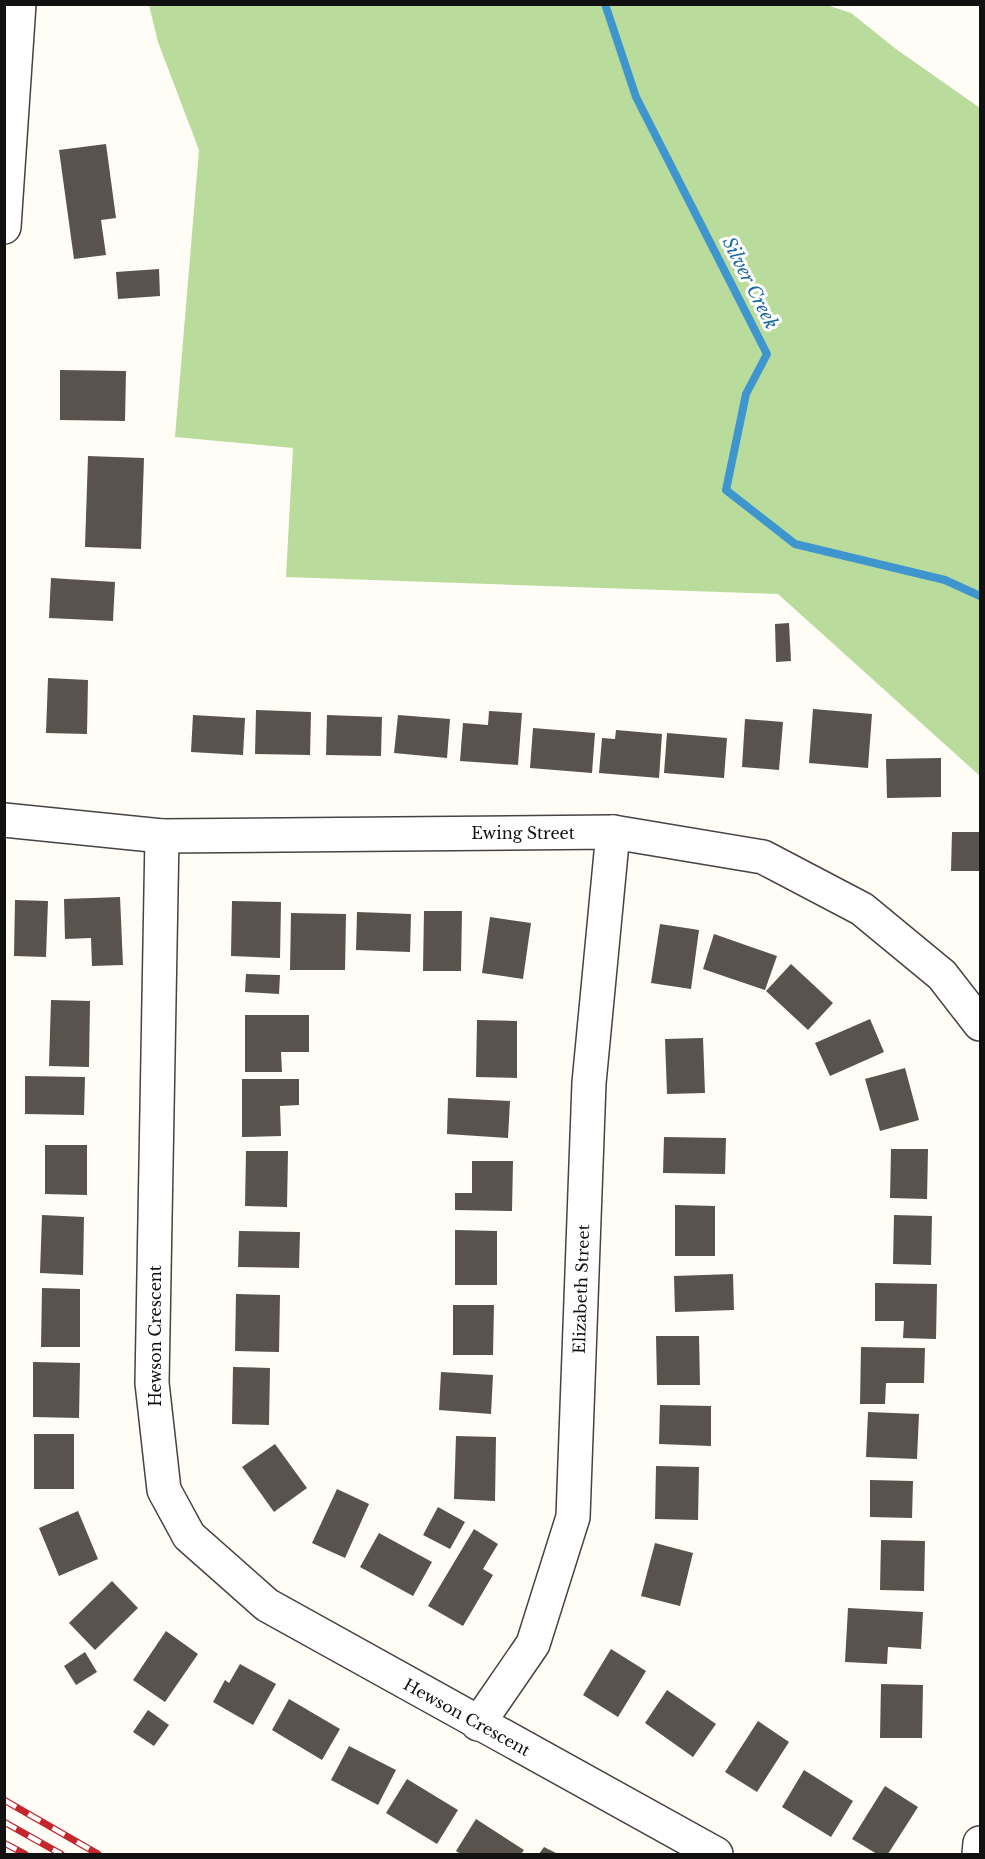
<svg xmlns="http://www.w3.org/2000/svg" width="985" height="1859" viewBox="0 0 985 1859" font-family="'Libre Baskerville',serif">
	<style>
		.forest { fill: #b9dc9c }
		.lines { fill: none; stroke-linecap: round; stroke-linejoin: round }
		.stream { stroke: #3f96cf; stroke-width: 8 }
		.building { fill: #5a524d }
		.minor-casing { stroke: #444; stroke-width: 36 }
		.minor { stroke: #fff; stroke-width: 33 }
		.rail-casing { stroke: #c4262e; stroke-width: 7 }
		.rail { stroke: #fff; stroke-width: 4.5; stroke-dasharray: 14; stroke-linecap: butt }
		.labels { text-anchor: middle; dominant-baseline: central; stroke-width: 6; stroke-linejoin: round; paint-order: stroke }
		.street-label { font-size: 16px; fill: #111; stroke: #fff }
		.water-label { font-size: 18px; font-style: italic; fill: #1768a6; stroke: #fff }
	</style>
	<rect width="100%" height="100%" fill="#fffdf5"/>
	<!-- forest -->
	<polygon class="forest" points="149,5 827,5 851,13 896,49 980,108 980,776 778,594 286,577 293,448 175,437 199,150 158,42"/>
	<g class="lines">
		<!-- stream -->
		<polyline class="stream" points="605,4 636,97 767,354 746,394 726,490 795,544 945,580 980,596"/>
	</g>
	<!-- building -->
	<g class="building">
		<polygon points="106,144 116,218 101,220 106,255 74,259 59,150"/>
		<polygon points="159,269 160,296 118,299 116,272"/>
		<polygon points="60,370 126,371 125,421 60,420"/>
		<polygon points="88,456 144,458 141,549 85,547"/>
		<polygon points="51,578 115,582 113,621 49,618"/>
		<polygon points="789,623 791,661 776,662 775,624"/>
		<polygon points="48,678 88,680 87,734 46,733"/>
		<polygon points="813,709 872,714 868,768 809,763"/>
		<polygon points="256,710 311,712 310,755 255,754"/>
		<polygon points="489,711 522,713 518,765 460,761 463,723 488,725"/>
		<polygon points="193,715 245,718 243,755 191,752"/>
		<polygon points="327,715 382,717 381,756 326,755"/>
		<polygon points="398,715 450,719 447,758 394,753"/>
		<polygon points="745,719 783,722 779,770 742,767"/>
		<polygon points="533,728 595,733 592,773 530,768"/>
		<polygon points="616,730 662,734 659,778 599,773 602,738 615,739"/>
		<polygon points="667,733 727,738 724,778 664,773"/>
		<polygon points="941,758 941,797 887,798 886,759"/>
		<polygon points="952,832 980,832 980,871 951,871"/>
		<polygon points="120,897 123,965 92,966 91,938 65,939 64,899"/>
		<polygon points="15,900 48,901 46,957 14,956"/>
		<polygon points="232,901 281,902 280,958 231,956"/>
		<polygon points="424,911 462,911 461,971 423,971"/>
		<polygon points="357,912 411,914 410,952 356,950"/>
		<polygon points="291,913 346,914 345,970 290,970"/>
		<polygon points="490,917 531,923 523,979 482,973"/>
		<polygon points="660,924 699,930 691,989 651,983"/>
		<polygon points="714,934 777,956 765,990 703,969"/>
		<polygon points="791,964 833,1003 808,1030 766,991"/>
		<polygon points="246,974 280,975 279,994 245,992"/>
		<polygon points="51,1000 90,1001 89,1067 49,1066"/>
		<polygon points="245,1015 309,1015 309,1052 281,1052 282,1072 245,1072"/>
		<polygon points="870,1019 884,1052 830,1076 815,1043"/>
		<polygon points="477,1020 517,1021 517,1078 476,1077"/>
		<polygon points="703,1038 705,1093 667,1094 665,1039"/>
		<polygon points="905,1068 919,1120 880,1131 865,1079"/>
		<polygon points="25,1076 85,1077 84,1115 25,1114"/>
		<polygon points="242,1079 299,1079 299,1105 280,1106 281,1136 242,1137"/>
		<polygon points="448,1098 510,1101 508,1138 447,1134"/>
		<polygon points="664,1137 726,1138 725,1174 663,1173"/>
		<polygon points="45,1145 87,1145 87,1195 45,1194"/>
		<polygon points="891,1149 928,1149 927,1199 890,1198"/>
		<polygon points="246,1151 288,1151 287,1207 245,1206"/>
		<polygon points="472,1161 513,1161 512,1211 455,1210 455,1193 472,1193"/>
		<polygon points="675,1205 715,1206 715,1256 675,1256"/>
		<polygon points="42,1215 84,1217 83,1275 40,1273"/>
		<polygon points="894,1215 932,1216 931,1265 893,1264"/>
		<polygon points="455,1230 497,1231 497,1285 455,1285"/>
		<polygon points="239,1231 300,1232 299,1268 238,1267"/>
		<polygon points="733,1274 734,1310 675,1312 674,1276"/>
		<polygon points="875,1283 937,1284 936,1339 903,1338 904,1321 875,1321"/>
		<polygon points="42,1288 80,1289 80,1347 41,1347"/>
		<polygon points="236,1294 280,1295 279,1352 235,1351"/>
		<polygon points="453,1305 494,1305 493,1355 453,1355"/>
		<polygon points="656,1336 699,1336 700,1385 657,1385"/>
		<polygon points="861,1347 925,1348 924,1383 886,1383 885,1404 860,1404"/>
		<polygon points="33,1362 80,1363 79,1418 33,1417"/>
		<polygon points="233,1367 270,1368 269,1425 232,1424"/>
		<polygon points="441,1372 493,1375 491,1414 439,1410"/>
		<polygon points="660,1405 711,1406 711,1446 659,1444"/>
		<polygon points="868,1412 919,1414 917,1459 866,1457"/>
		<rect x="34" y="1434" width="40" height="55"/>
		<polygon points="456,1436 496,1437 495,1501 454,1499"/>
		<polygon points="275,1444 307,1488 274,1512 242,1467"/>
		<polygon points="656,1466 699,1467 698,1520 655,1519"/>
		<polygon points="870,1480 913,1481 912,1518 870,1517"/>
		<polygon points="337,1489 369,1504 345,1558 312,1543"/>
		<polygon points="438,1507 465,1522 450,1549 423,1535"/>
		<polygon points="78,1511 98,1559 59,1576 39,1528"/>
		<polygon points="474,1529 498,1544 483,1569 493,1575 463,1626 428,1606"/>
		<polygon points="379,1533 432,1562 413,1596 360,1567"/>
		<polygon points="881,1540 925,1541 924,1591 880,1590"/>
		<polygon points="655,1543 693,1553 680,1606 641,1596"/>
		<polygon points="112,1581 138,1608 95,1650 69,1623"/>
		<polygon points="848,1608 923,1612 921,1649 888,1647 887,1664 845,1662"/>
		<polygon points="166,1631 198,1654 165,1702 133,1680"/>
		<polygon points="611,1649 646,1671 618,1717 583,1695"/>
		<polygon points="85,1652 97,1672 76,1685 64,1666"/>
		<polygon points="240,1664 276,1684 253,1725 213,1702 225,1680 229,1683"/>
		<polygon points="881,1684 923,1685 922,1738 880,1738"/>
		<polygon points="667,1690 716,1724 693,1757 645,1723"/>
		<polygon points="289,1699 340,1729 322,1760 272,1730"/>
		<polygon points="148,1710 169,1725 154,1746 133,1732"/>
		<polygon points="758,1721 789,1742 757,1792 725,1772"/>
		<polygon points="349,1746 396,1770 378,1805 331,1780"/>
		<polygon points="804,1770 853,1801 831,1837 782,1807"/>
		<polygon points="407,1779 458,1810 437,1844 386,1813"/>
		<polygon points="885,1786 918,1807 888,1854 877,1854 852,1839"/>
		<polygon points="476,1819 524,1850 521,1854 461,1854 456,1851"/>
		<polygon points="544,1847 558,1854 539,1854"/>
	</g>
	<g class="lines">
		<defs>
			<g id="minor">
				<polyline points="4,227 19,4"/>
				<polyline points="4,820 162,836 613,832 763,857 862,909 942,975 980,1024"/>
				<polyline points="162,836 152,1383 164,1490 189,1536 267,1605 716,1854"/>
				<polyline points="478,1724 533,1644 573,1517 589,1083 613,832"/>
				<polyline points="979,1854 980,1843"/>
			</g>
		</defs>
		<!-- minor casing -->
		<use href="#minor" class="minor-casing"/>
		<!-- minor -->
		<use href="#minor" class="minor"/>
		<defs>
			<g id="rail">
				<polyline points="4,1800 98,1854"/>
				<polyline points="4,1822 61,1854"/>
				<polyline points="4,1843 25,1854"/>
			</g>
		</defs>
		<!-- rail casing -->
		<use href="#rail" class="rail-casing"/>
		<!-- rail -->
		<use href="#rail" class="rail"/>
	</g>
	<g class="labels">
		<!-- street labels -->
		<g class="street-label">
			<text x="523" y="833">Ewing Street</text>
			<text transform="translate(581 1289) rotate(-88)">Elizabeth Street</text>
			<text transform="translate(155 1336) rotate(-90)">Hewson Crescent</text>
			<text transform="translate(467 1717) rotate(29)">Hewson Crescent</text>
		</g>
		<!-- water labels -->
		<g class="water-label">
			<text transform="translate(750 283) rotate(63)">Silver Creek</text>
		</g>
	</g>
	<!-- border -->
	<rect width="985" height="1859" fill="none" stroke="#111111" stroke-width="12"/>
</svg>
